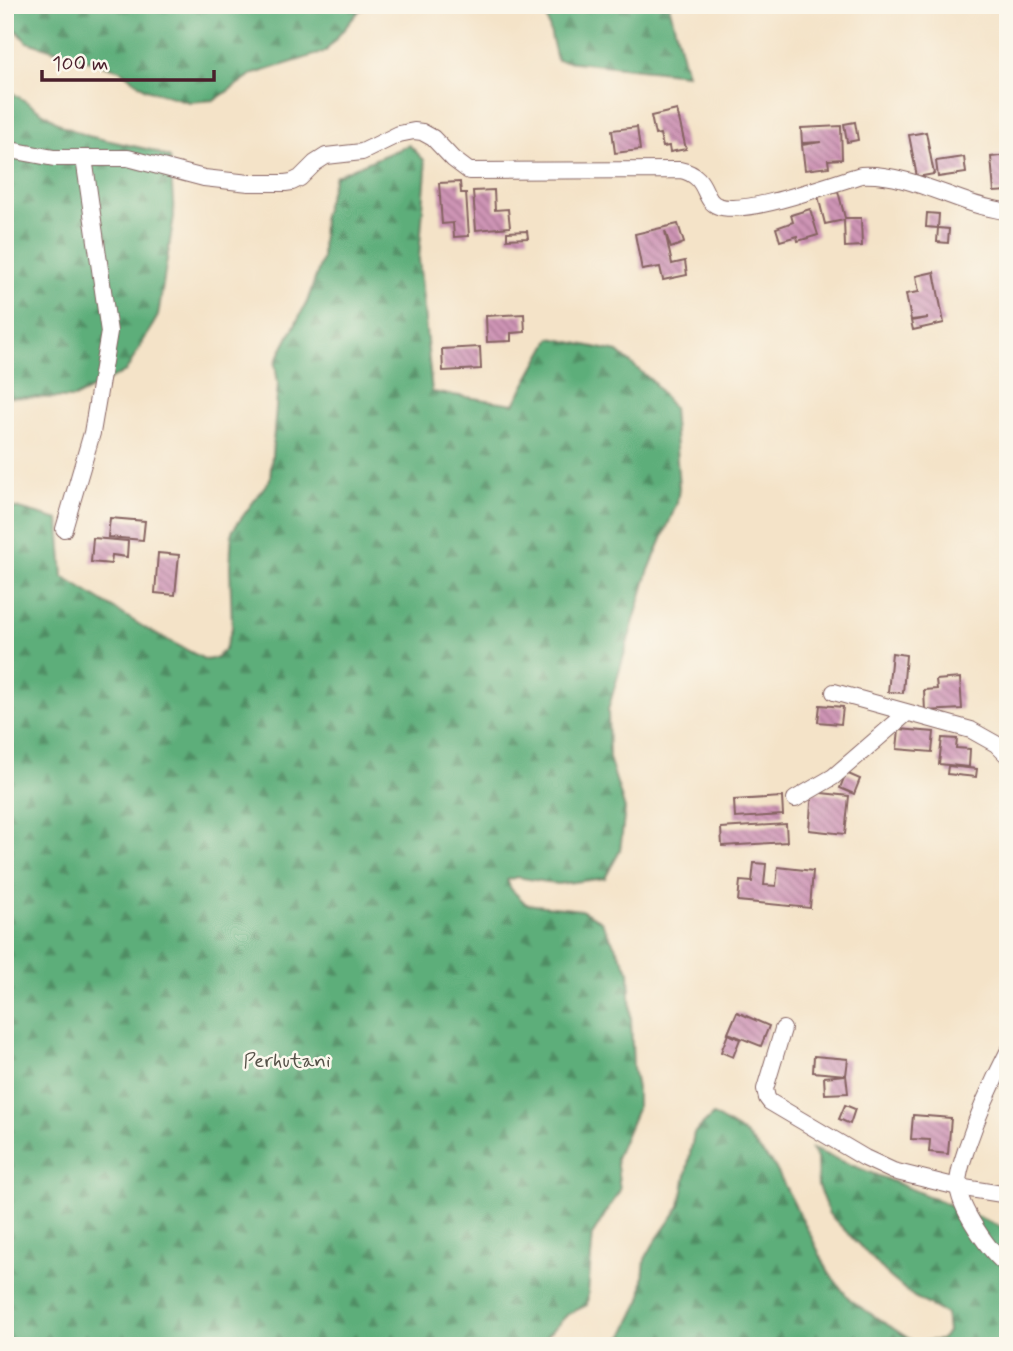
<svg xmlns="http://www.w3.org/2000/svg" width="1013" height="1351" viewBox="0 0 1013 1351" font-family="Mynerve,sans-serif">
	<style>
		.forest { fill: url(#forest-firs); stroke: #546652; stroke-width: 2 }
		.building { fill: url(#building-back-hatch) }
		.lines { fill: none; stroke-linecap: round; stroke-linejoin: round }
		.minor-casing { stroke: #866462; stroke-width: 18 }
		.minor { stroke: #fff; stroke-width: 16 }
		.labels { text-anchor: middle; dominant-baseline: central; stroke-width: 5; stroke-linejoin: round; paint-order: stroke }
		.park-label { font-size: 21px; fill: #565249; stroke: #fbf7ec }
	</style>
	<defs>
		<pattern id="forest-firs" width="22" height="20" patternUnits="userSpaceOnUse" patternTransform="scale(1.75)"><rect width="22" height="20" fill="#5dae7a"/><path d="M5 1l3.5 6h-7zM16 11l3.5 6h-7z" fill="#4f8d64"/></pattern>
		<pattern id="building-back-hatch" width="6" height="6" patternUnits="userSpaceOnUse" patternTransform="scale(1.75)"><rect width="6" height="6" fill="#ce94b5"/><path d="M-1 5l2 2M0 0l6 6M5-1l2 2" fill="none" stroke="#a97893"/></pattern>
	</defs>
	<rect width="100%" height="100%" fill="#fbf7ec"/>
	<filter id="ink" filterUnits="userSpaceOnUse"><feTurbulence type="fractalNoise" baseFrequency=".0143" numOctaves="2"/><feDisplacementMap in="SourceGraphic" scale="14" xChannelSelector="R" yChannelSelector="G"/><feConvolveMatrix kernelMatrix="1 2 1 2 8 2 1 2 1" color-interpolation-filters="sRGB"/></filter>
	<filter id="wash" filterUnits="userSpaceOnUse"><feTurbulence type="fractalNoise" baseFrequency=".00686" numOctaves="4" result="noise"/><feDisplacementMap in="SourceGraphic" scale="28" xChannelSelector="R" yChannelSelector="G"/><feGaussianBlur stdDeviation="1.57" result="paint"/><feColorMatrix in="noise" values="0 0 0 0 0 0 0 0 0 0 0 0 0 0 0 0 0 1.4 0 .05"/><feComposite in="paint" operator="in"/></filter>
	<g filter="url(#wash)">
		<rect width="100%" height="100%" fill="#f4e3c8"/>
		<!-- forest -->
		<g class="forest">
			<polygon points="5,5 369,5 359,11 325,52 251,75 215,100 189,102 146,89 120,70 27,42 5,18"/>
			<polygon points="547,5 669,5 687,74 557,60 547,18"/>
			<polygon points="5,88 65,127 88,136 151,150 170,158 174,216 158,316 126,371 74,398 5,397"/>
			<polygon points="409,145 424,160 426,170 419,259 432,392 514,404 551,338 618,352 653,382 673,408 679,488 677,503 648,572 608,710 609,758 625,809 620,851 605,878 558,884 517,877 507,880 511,889 526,904 581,910 601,921 629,971 633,1068 637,1088 637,1109 616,1158 620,1190 593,1234 587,1305 568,1314 537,1346 5,1346 5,505 59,520 63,577 150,631 206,660 216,658 225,649 232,628 230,566 232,531 270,479 278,384 275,363 307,302 322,259 323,215 335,176"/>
			<polygon points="713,1115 746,1135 775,1167 812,1238 829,1273 851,1301 914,1342 940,1340 948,1332 946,1314 914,1297 890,1277 829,1214 818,1186 817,1159 812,1149 948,1204 1008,1230 1008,1346 618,1346 641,1299 645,1259 654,1243 680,1206 694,1133"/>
		</g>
		<g id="blocks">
			<!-- building -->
			<g class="building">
				<polygon points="677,110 686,149 670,152 669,146 663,147 660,134 655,135 651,116"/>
				<polygon points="855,122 858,140 847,142 844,124"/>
				<polygon points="841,126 842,159 828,160 829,167 805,170 802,145 821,142 802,143 801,128"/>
				<polygon points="637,127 640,150 615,153 612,130"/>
				<polygon points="926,132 934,174 917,177 909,135"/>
				<polygon points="1008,155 1008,191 994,192 991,157"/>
				<polygon points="964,157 966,173 938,177 936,161"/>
				<polygon points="460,182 461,193 466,193 469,236 454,237 453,223 442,224 439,183"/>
				<polygon points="494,190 495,210 508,209 510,227 476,230 473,191"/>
				<polygon points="838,191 845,218 861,218 862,246 845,247 844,220 825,224 818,196"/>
				<polygon points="810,209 818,235 798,241 797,236 780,241 776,228 793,222 791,215"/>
				<polygon points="927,213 939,214 938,228 926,227"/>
				<polygon points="678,224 684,243 671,248 665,231 672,264 685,261 687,275 663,280 660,267 642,270 635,234"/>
				<polygon points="938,228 949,229 948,243 937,242"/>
				<polygon points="527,231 528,238 507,239 507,232"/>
				<polygon points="934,272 944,323 913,330 911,321 928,318 911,320 906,294 919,292 916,276"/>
				<polygon points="524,314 525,332 511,333 511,341 487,342 486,316"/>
				<polygon points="480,347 481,369 443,371 442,349"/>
				<polygon points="110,518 145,521 143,540 108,537"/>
				<polygon points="93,538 128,541 127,557 112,555 111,564 91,562"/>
				<polygon points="158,553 179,555 175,595 155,593"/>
				<polygon points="892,653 906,655 903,693 888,692"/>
				<polygon points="960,678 962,709 925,711 924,690 937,689 936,680"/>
				<polygon points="820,705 843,707 841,724 818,722"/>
				<polygon points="899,729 934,732 932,752 897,749"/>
				<polygon points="942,738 957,739 956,748 970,749 969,767 939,764"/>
				<polygon points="948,766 977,769 976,777 947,774"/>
				<polygon points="846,773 860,779 854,794 840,788"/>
				<polygon points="812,792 849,796 845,834 809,830"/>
				<polygon points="782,797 783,815 735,818 734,800"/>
				<polygon points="786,824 787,842 722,846 721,828"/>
				<polygon points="754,863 766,864 764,885 776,886 778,867 813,871 810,908 738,901 740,881 752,882"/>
				<polygon points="737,1012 769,1026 761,1046 728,1033"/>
				<polygon points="728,1034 740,1039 733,1057 721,1052"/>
				<polygon points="814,1056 848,1059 846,1075 813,1072"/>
				<polygon points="846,1075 848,1093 825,1094 824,1077"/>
				<polygon points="845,1105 855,1109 850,1124 839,1119"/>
				<polygon points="913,1115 951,1118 948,1154 929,1152 930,1140 911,1139"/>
			</g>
		</g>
	</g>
	<g filter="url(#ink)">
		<use href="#blocks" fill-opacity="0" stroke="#866462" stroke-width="2"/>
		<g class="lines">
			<defs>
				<g id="minor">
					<path d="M5,149L54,158H128L204,178L249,183H285L292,182L300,178L315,163L326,156L362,152L399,134L414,131L422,132L433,138L453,159L469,171L680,170C710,176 701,200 718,206C746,216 830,184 861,175C899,173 935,191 971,203C982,207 995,209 1008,212"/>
					<polyline points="64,529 92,433 109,332 84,158"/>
					<polyline points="834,692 971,730 996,744 1008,756"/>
					<polyline points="795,799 833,777 907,713"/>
					<polyline points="783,1029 765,1089 767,1098 770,1102 865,1158 893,1171 958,1187 1008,1195"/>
					<path d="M1008,1052C992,1083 978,1114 967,1147C963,1159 958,1172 958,1184C958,1207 990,1253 1008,1266"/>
				</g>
			</defs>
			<!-- minor casing -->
			<use href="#minor" class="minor-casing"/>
			<!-- minor -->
			<use href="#minor" class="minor"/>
		</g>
	</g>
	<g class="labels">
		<!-- park labels -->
		<g class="park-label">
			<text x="287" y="1061">Perhutani</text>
		</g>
	</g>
	<!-- margin -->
	<rect width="1013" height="1351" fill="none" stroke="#fbf7ec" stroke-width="28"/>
	<!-- scale -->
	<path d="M42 70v10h172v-10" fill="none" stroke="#4a1f2b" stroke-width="3.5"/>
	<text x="52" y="70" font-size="21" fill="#4a1f2b" stroke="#fbf7ec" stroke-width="5" paint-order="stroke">100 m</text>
</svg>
